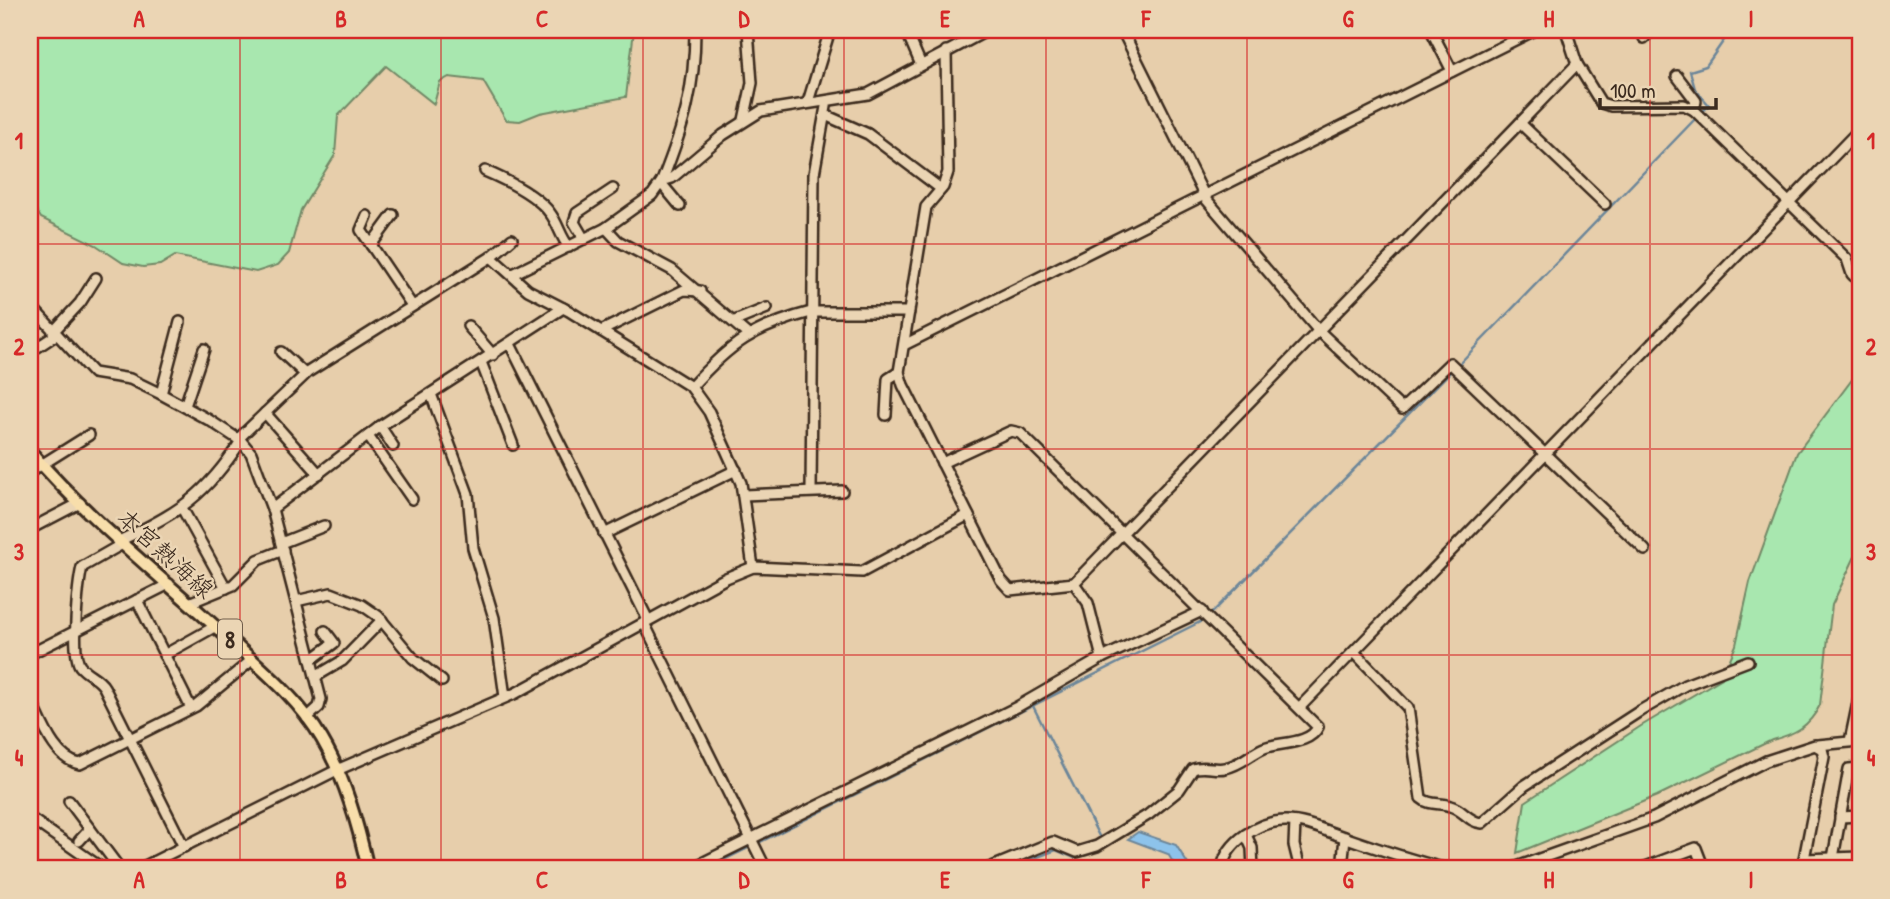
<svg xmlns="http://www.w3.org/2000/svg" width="1890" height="899" viewBox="0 0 1890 899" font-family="'Patrick Hand','Klee One',sans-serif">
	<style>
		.green { fill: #a8e7af; stroke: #728866; stroke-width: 2 }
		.water { fill: #8dc3eb; stroke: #6c8699; stroke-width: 2 }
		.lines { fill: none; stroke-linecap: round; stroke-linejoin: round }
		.stream { stroke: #6c8699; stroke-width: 2.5 }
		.minor-casing { stroke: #3b2a1e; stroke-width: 14 }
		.major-casing { stroke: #3b2a1e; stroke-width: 16 }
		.minor { stroke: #ebd5b4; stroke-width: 9 }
		.major { stroke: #f8deab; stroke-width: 10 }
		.grid { fill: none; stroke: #d62828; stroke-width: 2; stroke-opacity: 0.55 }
		.labels { text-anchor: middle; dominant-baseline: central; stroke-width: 5; stroke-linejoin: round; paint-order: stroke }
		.shield { fill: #ebd5b4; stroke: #705d4b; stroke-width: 2 }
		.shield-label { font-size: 23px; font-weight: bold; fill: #3b2a1e }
		.street-label { font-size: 24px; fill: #3b2a1e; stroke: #ebd5b4 }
		.neatline { fill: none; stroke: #d62828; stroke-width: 2.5 }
		.grid-label { font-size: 23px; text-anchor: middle; font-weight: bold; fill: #d62828 }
	</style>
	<rect width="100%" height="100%" fill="#e7ceab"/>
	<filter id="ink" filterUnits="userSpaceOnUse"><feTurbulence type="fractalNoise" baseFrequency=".0143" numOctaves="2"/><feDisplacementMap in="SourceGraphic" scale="14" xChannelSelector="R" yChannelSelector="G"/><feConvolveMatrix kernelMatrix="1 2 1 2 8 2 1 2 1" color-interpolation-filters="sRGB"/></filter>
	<g filter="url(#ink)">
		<!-- green -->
		<g class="green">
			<polygon points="30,30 634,30 626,97 540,113 520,121 506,120 483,81 449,77 440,82 434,104 386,66 338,116 335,155 301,210 289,253 278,265 256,272 175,256 160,265 143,267 123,263 96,245 41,218 30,200"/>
			<path d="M1860,369V546L1832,605L1820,705C1809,727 1795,734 1772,740L1657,796L1517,853L1525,802L1641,726L1722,678L1736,645L1750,582L1797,453Z"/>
		</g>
		<!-- water -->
		<polygon class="water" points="1138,832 1176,845 1191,869 1177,869 1168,854 1128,839"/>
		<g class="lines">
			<!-- stream -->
			<g class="stream">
				<polyline points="1701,113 1709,105 1695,89 1690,71 1706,66 1731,30"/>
				<polyline points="1458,365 1696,118"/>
				<polyline points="1209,616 1453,369"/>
				<polyline points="1033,706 1101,840"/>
				<polyline points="30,812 111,869"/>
				<polyline points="706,869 1204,620"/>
				<polyline points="1006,869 1056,850 1075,858 1104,846"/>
			</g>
			<defs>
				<g id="minor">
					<polyline points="906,30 921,65"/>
					<polyline points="1122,30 1206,199 1318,330 1402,409 1450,363 1645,550"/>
					<polyline points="1431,30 1452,71"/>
					<polyline points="1566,30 1577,64 1601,103 1611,106 1684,105 1694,110 1847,259 1852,274 1860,282"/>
					<polyline points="1644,38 1651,30"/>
					<polyline points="946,51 948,172 943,187 926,207 899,372 903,385 1001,580 1010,590 1074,583 1577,64"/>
					<polyline points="1677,76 1696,101 1694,110"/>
					<polyline points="808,102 830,30"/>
					<polyline points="825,115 868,134 941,189"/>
					<polyline points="744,120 752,83 748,30"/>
					<polyline points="1520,123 1605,204"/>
					<path d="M485,171C506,180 536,194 550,213C558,223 560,236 569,247"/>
					<path d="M662,181C684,125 695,90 695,30"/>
					<polyline points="661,183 680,206"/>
					<polyline points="367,216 361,230 411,304"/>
					<polyline points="606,228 618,241 672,270 747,334"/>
					<polyline points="584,239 574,222 577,213 613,189"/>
					<polyline points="371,245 393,215"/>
					<polyline points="491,257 512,239"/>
					<polyline points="513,274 606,228 652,195 662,181 672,178 723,135 761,111 868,94 988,30"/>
					<polyline points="30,305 93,373 130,379 161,394 209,420 241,441 251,453 272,509 321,699 319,707 307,718"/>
					<polyline points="735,321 767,308"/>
					<polyline points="468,326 493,355"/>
					<polyline points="601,331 684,290 700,291"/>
					<polyline points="53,332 80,303 96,278"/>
					<polyline points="510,344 648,620"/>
					<polyline points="904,345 1535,30"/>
					<polyline points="30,352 56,335"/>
					<polyline points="281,352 305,374"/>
					<polyline points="481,362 513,445"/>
					<path d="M691,387C731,343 754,327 811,312H909"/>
					<polyline points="161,394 180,322"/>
					<polyline points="431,394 468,494 473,548 494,618 505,697"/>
					<polyline points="185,406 204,349"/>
					<polyline points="265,413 319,474"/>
					<polyline points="886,415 888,379 899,372"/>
					<polyline points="380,426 393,446"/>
					<polyline points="368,436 412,499"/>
					<polyline points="238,439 308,372 491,257 528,290 569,311 691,387 709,412 741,483 753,567"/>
					<path d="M942,463L1011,431L1020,433L1318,727C1310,745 1279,742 1264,748C1250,754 1241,765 1225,768C1214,770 1204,765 1193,769L1179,790L1148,815L1097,846L1077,852L1053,842L987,869"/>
					<polyline points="30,472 89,435"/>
					<polyline points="811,491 814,174 827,101"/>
					<polyline points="744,495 842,491"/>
					<polyline points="182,508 226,588"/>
					<polyline points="272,509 382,425 563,308"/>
					<polyline points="30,529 80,503"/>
					<polyline points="604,534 736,470"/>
					<path d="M121,540C179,513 206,495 241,441"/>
					<path d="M124,543L82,567C78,584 71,653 80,666C87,675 98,677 104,687L184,847"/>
					<polyline points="281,543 324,526"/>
					<polyline points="1074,583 1088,603 1102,658"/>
					<polyline points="137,600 191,708"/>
					<polyline points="296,601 331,593 362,605 378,616 413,658 442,681"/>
					<polyline points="189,603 233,585 258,560 283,550"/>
					<polyline points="644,623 726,578 753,567 862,572 968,515"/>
					<path d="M1354,652L1408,708L1421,798C1430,806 1440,802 1450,806C1463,809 1468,822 1482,823L1524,786L1640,711L1685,685L1748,661"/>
					<polyline points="30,654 169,584"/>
					<polyline points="164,655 216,626"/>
					<polyline points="311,660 334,643 325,631"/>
					<polyline points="315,677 342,661 382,620"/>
					<path d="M30,698C41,719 53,759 80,764L196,706L252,660"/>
					<polyline points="1300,707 1860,129"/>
					<polyline points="1850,741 1860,693"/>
					<polyline points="1818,745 1860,741"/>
					<polyline points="69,801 120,869"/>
					<polyline points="1840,817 1860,816"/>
					<polyline points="30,818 103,869"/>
					<polyline points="1295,822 1294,845 1300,869"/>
					<polyline points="1246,835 1252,848 1253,869"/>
					<polyline points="79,841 90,829"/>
					<polyline points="1833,858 1849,769 1860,768"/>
					<polyline points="1804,859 1860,857"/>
					<polyline points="139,869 337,770 516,693 644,623 766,869"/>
					<polyline points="690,869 1017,707 1102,658 1202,611"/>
					<path d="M1222,869C1226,841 1260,821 1286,821C1306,821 1325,831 1344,837C1378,849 1412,860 1447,869"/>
					<polyline points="1342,869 1345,837"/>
					<polyline points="1511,869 1654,818 1766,761 1815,745 1822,749 1824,757 1802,869"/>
					<polyline points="1640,869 1696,848 1704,869"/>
				</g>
				<path id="major" d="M30,451C87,518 163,578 228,638C261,668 299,699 322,739C345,778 358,825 368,869"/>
			</defs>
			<!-- minor casing -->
			<use href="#minor" class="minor-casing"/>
			<!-- major casing -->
			<use href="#major" class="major-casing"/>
			<!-- minor -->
			<use href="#minor" class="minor"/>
			<!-- major -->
			<use href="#major" class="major"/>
		</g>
	</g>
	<!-- grid -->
	<path class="grid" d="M240,30V869M441,30V869M643,30V869M844,30V869M1046,30V869M1247,30V869M1449,30V869M1650,30V869M30,244H1860M30,449H1860M30,655H1860"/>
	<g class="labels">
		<!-- shield labels -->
		<rect class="shield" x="218" y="619.5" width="24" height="39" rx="5"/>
		<g class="shield-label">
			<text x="230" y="639">8</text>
		</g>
		<!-- street labels -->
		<g class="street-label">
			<text transform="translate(166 553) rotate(42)">本宮熱海線</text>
		</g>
	</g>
	<!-- margin -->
	<rect width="1890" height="899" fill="none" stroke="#ebd5b4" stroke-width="77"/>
	<!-- scale -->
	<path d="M1600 98v10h116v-10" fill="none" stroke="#3b2a1e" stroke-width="3.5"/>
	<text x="1610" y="98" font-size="21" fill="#3b2a1e" stroke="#ebd5b4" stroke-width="5" paint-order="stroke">100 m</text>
	<rect x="38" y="38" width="1814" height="822" class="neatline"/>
	<g class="grid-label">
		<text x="139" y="27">A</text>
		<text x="341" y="27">B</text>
		<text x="542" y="27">C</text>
		<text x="744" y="27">D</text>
		<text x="945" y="27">E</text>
		<text x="1146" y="27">F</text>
		<text x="1348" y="27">G</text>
		<text x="1549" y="27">H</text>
		<text x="1751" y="27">I</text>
		<text x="19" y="149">1</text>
		<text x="1871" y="149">1</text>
		<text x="19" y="355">2</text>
		<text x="1871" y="355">2</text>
		<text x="19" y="560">3</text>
		<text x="1871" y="560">3</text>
		<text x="19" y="766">4</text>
		<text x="1871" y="766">4</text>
		<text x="139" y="888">A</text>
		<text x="341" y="888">B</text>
		<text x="542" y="888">C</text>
		<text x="744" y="888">D</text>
		<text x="945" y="888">E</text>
		<text x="1146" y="888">F</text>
		<text x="1348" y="888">G</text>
		<text x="1549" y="888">H</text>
		<text x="1751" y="888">I</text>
	</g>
</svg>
